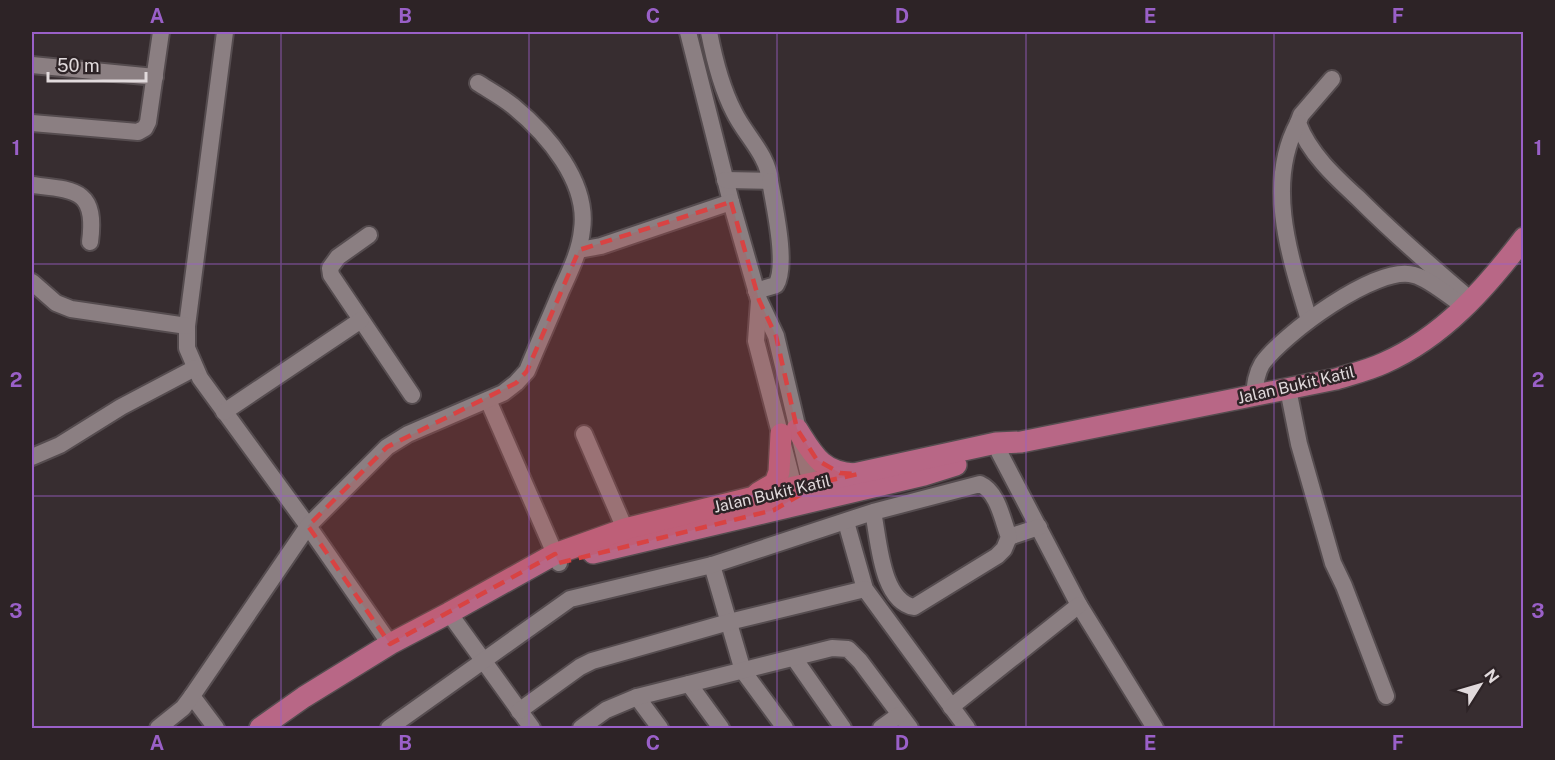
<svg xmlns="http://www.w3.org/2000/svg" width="1555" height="760" viewBox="0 0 1555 760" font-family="'Public Sans',sans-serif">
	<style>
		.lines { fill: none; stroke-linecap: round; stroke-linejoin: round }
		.minor-casing { stroke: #554c4f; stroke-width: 20 }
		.major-casing { stroke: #554c4f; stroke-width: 24 }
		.minor { stroke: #8b7f82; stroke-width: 16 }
		.major { stroke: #b86786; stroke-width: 21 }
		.marked { fill: #d84343; fill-opacity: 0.2; stroke: #d84343; stroke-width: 4.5; stroke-dasharray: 12 8; stroke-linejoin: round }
		.grid { fill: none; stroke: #9a60c8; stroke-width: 1.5; stroke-opacity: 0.55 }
		.labels { text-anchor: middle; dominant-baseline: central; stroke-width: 5; stroke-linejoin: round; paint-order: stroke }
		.street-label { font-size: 16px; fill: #e1dadc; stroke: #2d2326 }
		.neatline { fill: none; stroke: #9a60c8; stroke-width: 2 }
		.grid-label { font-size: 20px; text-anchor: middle; font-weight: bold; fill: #9a60c8 }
	</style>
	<rect width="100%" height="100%" fill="#372d30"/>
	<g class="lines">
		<defs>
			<g id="minor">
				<polyline points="225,32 187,326 187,348 200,378 308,526 390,644"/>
				<polyline points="688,32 731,202 759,300 776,336 811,485"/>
				<path d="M709,32C714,58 721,87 734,112C745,135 768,155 770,181L725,180"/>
				<polyline points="32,65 155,77"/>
				<path d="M1332,79L1301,115L1298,123C1309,153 1335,177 1358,198C1394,234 1433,268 1472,301"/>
				<polyline points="32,123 138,132 145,128 148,122 161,32"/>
				<path d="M1298,123C1265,184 1290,257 1309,320"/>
				<path d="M32,185C75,190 97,189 90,242"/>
				<polyline points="369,235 338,257 330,268 331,275 412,395"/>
				<polyline points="579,250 601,246 731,202"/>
				<polyline points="32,282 56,303 71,309 187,326"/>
				<path d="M756,291L776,285C788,265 774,205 770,181"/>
				<polyline points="759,301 756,341 794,487"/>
				<polyline points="1288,389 1299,444 1333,563 1344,586 1386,696"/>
				<path d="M1254,395C1255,385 1256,374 1262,364C1282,335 1377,264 1414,275C1430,279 1451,298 1465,307"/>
				<polyline points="488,400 559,563"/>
				<polyline points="224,412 361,320"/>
				<polyline points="584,434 625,529"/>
				<polyline points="996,443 999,452 1079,605 1155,728"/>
				<polyline points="32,457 60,445 121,407 195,368"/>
				<polyline points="846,522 865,589 967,728"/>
				<polyline points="1009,537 1039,527"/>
				<polyline points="712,565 743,671 785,728"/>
				<polyline points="449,613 532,728"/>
				<polyline points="794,658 843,728"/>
				<polyline points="689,684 721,728"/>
				<polyline points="192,696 216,728"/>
				<polyline points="637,697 660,728"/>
				<polyline points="951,707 1079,605"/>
				<polyline points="519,711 580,667 592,661 729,622 865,589"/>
				<path d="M158,728L183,708L192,696L308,526L387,447L408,434L503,393L516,383L527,371C538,344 550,318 561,291C570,271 580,251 582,230C589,182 547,134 513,106C502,97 489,90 478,83"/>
				<path d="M389,728L570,599L712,565L873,512L980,484C998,492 1002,519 1009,537L1004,549L997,556L914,607C881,601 879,540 873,512"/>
				<polyline points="581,728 606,710 637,697 832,648 848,649 860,661 910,728"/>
				<polyline points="881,728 899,715"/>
			</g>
			<g id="major">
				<path d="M797,429C813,454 821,472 854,474"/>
				<polyline points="758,493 775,483 779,472 781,434"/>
				<polyline points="593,553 924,475 956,465"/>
				<path d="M260,728L304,697L390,644L449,613L555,554L625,529L794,487L996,443L1021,442L1336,379C1352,374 1369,370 1384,363C1443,337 1486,288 1524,238"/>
			</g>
		</defs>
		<!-- minor casing -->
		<use href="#minor" class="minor-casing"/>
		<!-- major casing -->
		<use href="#major" class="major-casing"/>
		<!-- minor -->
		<use href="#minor" class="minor"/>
		<!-- major -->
		<use href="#major" class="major"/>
	</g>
	<!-- marked area -->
	<path class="marked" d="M731,202L759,300L776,336L797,429L817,460L840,473L858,474L822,482L774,510L559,563L555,554L390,644L308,526L387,447L516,383L527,371L579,250Z"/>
	<!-- grid -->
	<path class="grid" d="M281,32V728M529,32V728M777,32V728M1026,32V728M1274,32V728M32,264H1524M32,496H1524"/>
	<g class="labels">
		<!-- street labels -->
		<g class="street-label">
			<text transform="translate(1296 385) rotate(-13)">Jalan Bukit Katil</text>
			<text transform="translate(772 494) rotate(-13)">Jalan Bukit Katil</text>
		</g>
	</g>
	<!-- border -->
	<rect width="1555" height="760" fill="none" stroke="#2d2326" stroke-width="66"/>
	<!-- north arrow -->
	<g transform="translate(1480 685) rotate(53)" stroke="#2d2326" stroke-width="4.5" paint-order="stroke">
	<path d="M0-4.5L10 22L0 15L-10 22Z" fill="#e1dadc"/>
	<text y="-9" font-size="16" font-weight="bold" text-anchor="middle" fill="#e1dadc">N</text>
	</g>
	<!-- scale -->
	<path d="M48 72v9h98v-9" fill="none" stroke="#e1dadc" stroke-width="3"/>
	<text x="57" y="72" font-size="18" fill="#e1dadc" stroke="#2d2326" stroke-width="4.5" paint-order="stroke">50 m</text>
	<rect x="33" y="33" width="1489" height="694" class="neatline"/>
	<g class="grid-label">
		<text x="157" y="23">A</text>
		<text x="405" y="23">B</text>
		<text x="653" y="23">C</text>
		<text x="902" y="23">D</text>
		<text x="1150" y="23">E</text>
		<text x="1398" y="23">F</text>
		<text x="16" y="155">1</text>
		<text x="1538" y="155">1</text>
		<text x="16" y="387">2</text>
		<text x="1538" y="387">2</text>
		<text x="16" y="618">3</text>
		<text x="1538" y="618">3</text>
		<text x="157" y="750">A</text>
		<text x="405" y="750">B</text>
		<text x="653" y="750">C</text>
		<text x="902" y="750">D</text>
		<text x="1150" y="750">E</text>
		<text x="1398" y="750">F</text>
	</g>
</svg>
